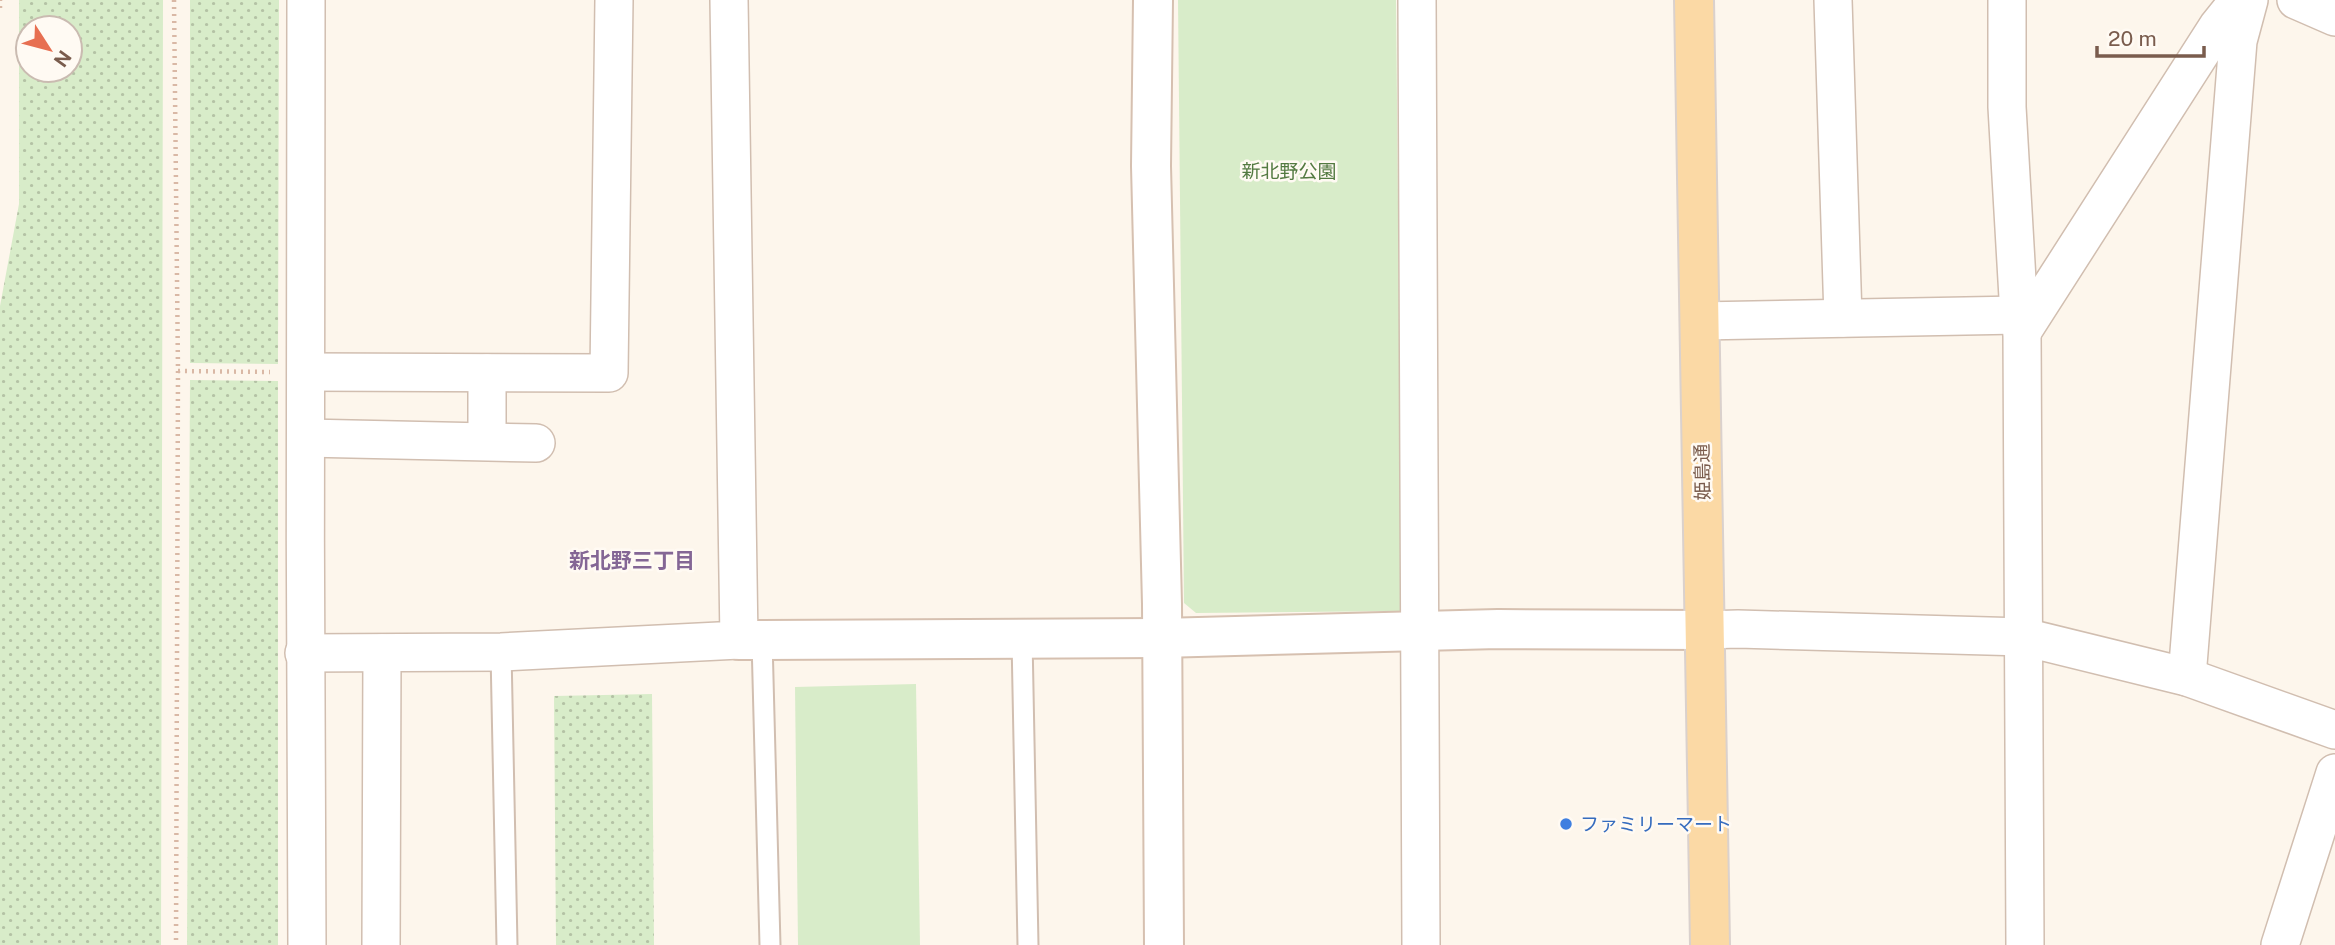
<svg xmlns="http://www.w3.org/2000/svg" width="2335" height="945" viewBox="0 0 2335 945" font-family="'Public Sans','Noto Sans JP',sans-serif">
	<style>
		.grass { fill: url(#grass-dots); fill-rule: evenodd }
		.park { fill: #d8ecc9 }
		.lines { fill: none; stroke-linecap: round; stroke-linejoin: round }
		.lane-casing { stroke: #d1beb0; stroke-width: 23 }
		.street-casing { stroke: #d1beb0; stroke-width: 40 }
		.secondary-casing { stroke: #d6c0b0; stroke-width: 42 }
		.primary-casing { stroke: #dad1cd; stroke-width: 42 }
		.path { stroke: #d9b8a5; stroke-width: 4.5; stroke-dasharray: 2 5; stroke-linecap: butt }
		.lane { stroke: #fff; stroke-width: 19 }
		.street { stroke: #fff; stroke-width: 37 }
		.secondary { stroke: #fff; stroke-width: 38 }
		.primary { stroke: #fbd9a5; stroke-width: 38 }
		.shop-dot { fill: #3f7fe0; stroke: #fffaf3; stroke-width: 2.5 }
		.labels { text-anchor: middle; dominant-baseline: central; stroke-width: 5; stroke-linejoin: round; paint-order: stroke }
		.park-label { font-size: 19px; fill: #537a41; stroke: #fffaf3 }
		.street-label { font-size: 19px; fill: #7a5c4d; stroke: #fffaf3 }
		.shop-label { font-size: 19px; fill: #366cbe; stroke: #fffaf3; text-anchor: start }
		.neighbourhood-label { font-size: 21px; font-weight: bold; fill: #846695; stroke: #fffaf3 }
	</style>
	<defs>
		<pattern id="grass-dots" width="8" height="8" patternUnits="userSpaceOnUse" patternTransform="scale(1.75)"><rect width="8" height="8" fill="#d8ecc9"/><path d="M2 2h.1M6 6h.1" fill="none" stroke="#b4c2a5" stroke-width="1.8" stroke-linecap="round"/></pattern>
	</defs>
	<rect width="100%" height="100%" fill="#fdf6ec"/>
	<!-- grass -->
	<g class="grass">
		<path d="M19,0H163L161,945H0V306L19,204ZM28,28H70V70H28Z"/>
		<polygon points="190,0 279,0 278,364 190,363"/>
		<polygon points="190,380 278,381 278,945 187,945"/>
		<polygon points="652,694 654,945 556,945 554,696"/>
	</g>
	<!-- park -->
	<g class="park">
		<polygon points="1178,0 1396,0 1402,611 1196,613 1184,603"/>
		<polygon points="916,684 920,945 798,945 795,687"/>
	</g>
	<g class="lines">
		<defs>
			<g id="lane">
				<polyline points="1022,639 1028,945"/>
				<polyline points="762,640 770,945"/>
				<polyline points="501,652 507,945"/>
			</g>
			<g id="street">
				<path d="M306,0C306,315 304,630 307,945"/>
				<polyline points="1417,0 1421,945"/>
				<polyline points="1833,0 1843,318"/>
				<polyline points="2007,0 2007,107 2019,315 2022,332 2025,945"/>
				<polyline points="2296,0 2335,17"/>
				<polyline points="1700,321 2019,315"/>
				<polyline points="2022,332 2218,26 2239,0"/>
				<polyline points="306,372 609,373 614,0"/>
				<polyline points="487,373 487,441"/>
				<polyline points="306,438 536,443"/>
				<polyline points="1705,630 1738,629 2024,637 2187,677 2335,730"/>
				<polyline points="304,653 501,652 739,640 729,0"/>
				<polyline points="2187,677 2238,41 2249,0"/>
				<polyline points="381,945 382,653"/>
				<polyline points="2280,945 2335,773"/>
			</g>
			<g id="secondary">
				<polyline points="1153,0 1151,166 1162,604 1164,945"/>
				<polyline points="739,640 1161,638 1498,629 1705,630"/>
			</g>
			<polyline id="primary" points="1694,0 1710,945"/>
		</defs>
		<!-- lane casing -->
		<use href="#lane" class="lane-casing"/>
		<!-- street casing -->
		<use href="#street" class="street-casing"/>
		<!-- secondary casing -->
		<use href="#secondary" class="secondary-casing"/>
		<!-- primary casing -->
		<use href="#primary" class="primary-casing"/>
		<!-- path -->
		<g class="path">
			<polyline points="174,0 178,371 176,945"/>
			<polyline points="0,8 0,0"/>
			<polyline points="178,371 270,372"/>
		</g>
		<!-- lane -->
		<use href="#lane" class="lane"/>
		<!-- street -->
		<use href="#street" class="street"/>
		<!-- secondary -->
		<use href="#secondary" class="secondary"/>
		<!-- primary -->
		<use href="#primary" class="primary"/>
	</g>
	<!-- markers -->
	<circle class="shop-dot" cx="1566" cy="824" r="7"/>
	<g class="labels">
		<!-- park labels -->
		<g class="park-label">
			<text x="1289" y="171">新北野公園</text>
		</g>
		<!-- street labels -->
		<g class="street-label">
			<text transform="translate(1702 472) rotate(-91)">姫島通</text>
		</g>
		<!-- shop labels -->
		<g class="shop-label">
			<text x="1580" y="824">ファミリーマート</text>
		</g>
		<!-- neighbourhood labels -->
		<g class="neighbourhood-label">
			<text x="632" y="560">新北野三丁目</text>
		</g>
	</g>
	<!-- north arrow -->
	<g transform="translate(49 49) rotate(126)"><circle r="33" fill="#fffaf3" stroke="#cabbb1" stroke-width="2"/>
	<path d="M0-5L12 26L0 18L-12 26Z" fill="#e76f51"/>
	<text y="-10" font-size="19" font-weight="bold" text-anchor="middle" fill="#7a5c4d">N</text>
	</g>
	<!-- scale -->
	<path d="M2097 46v10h107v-10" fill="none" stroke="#7a5c4d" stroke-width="3.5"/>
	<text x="2108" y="46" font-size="21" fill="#7a5c4d" stroke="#fffaf3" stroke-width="5" paint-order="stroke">20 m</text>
</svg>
